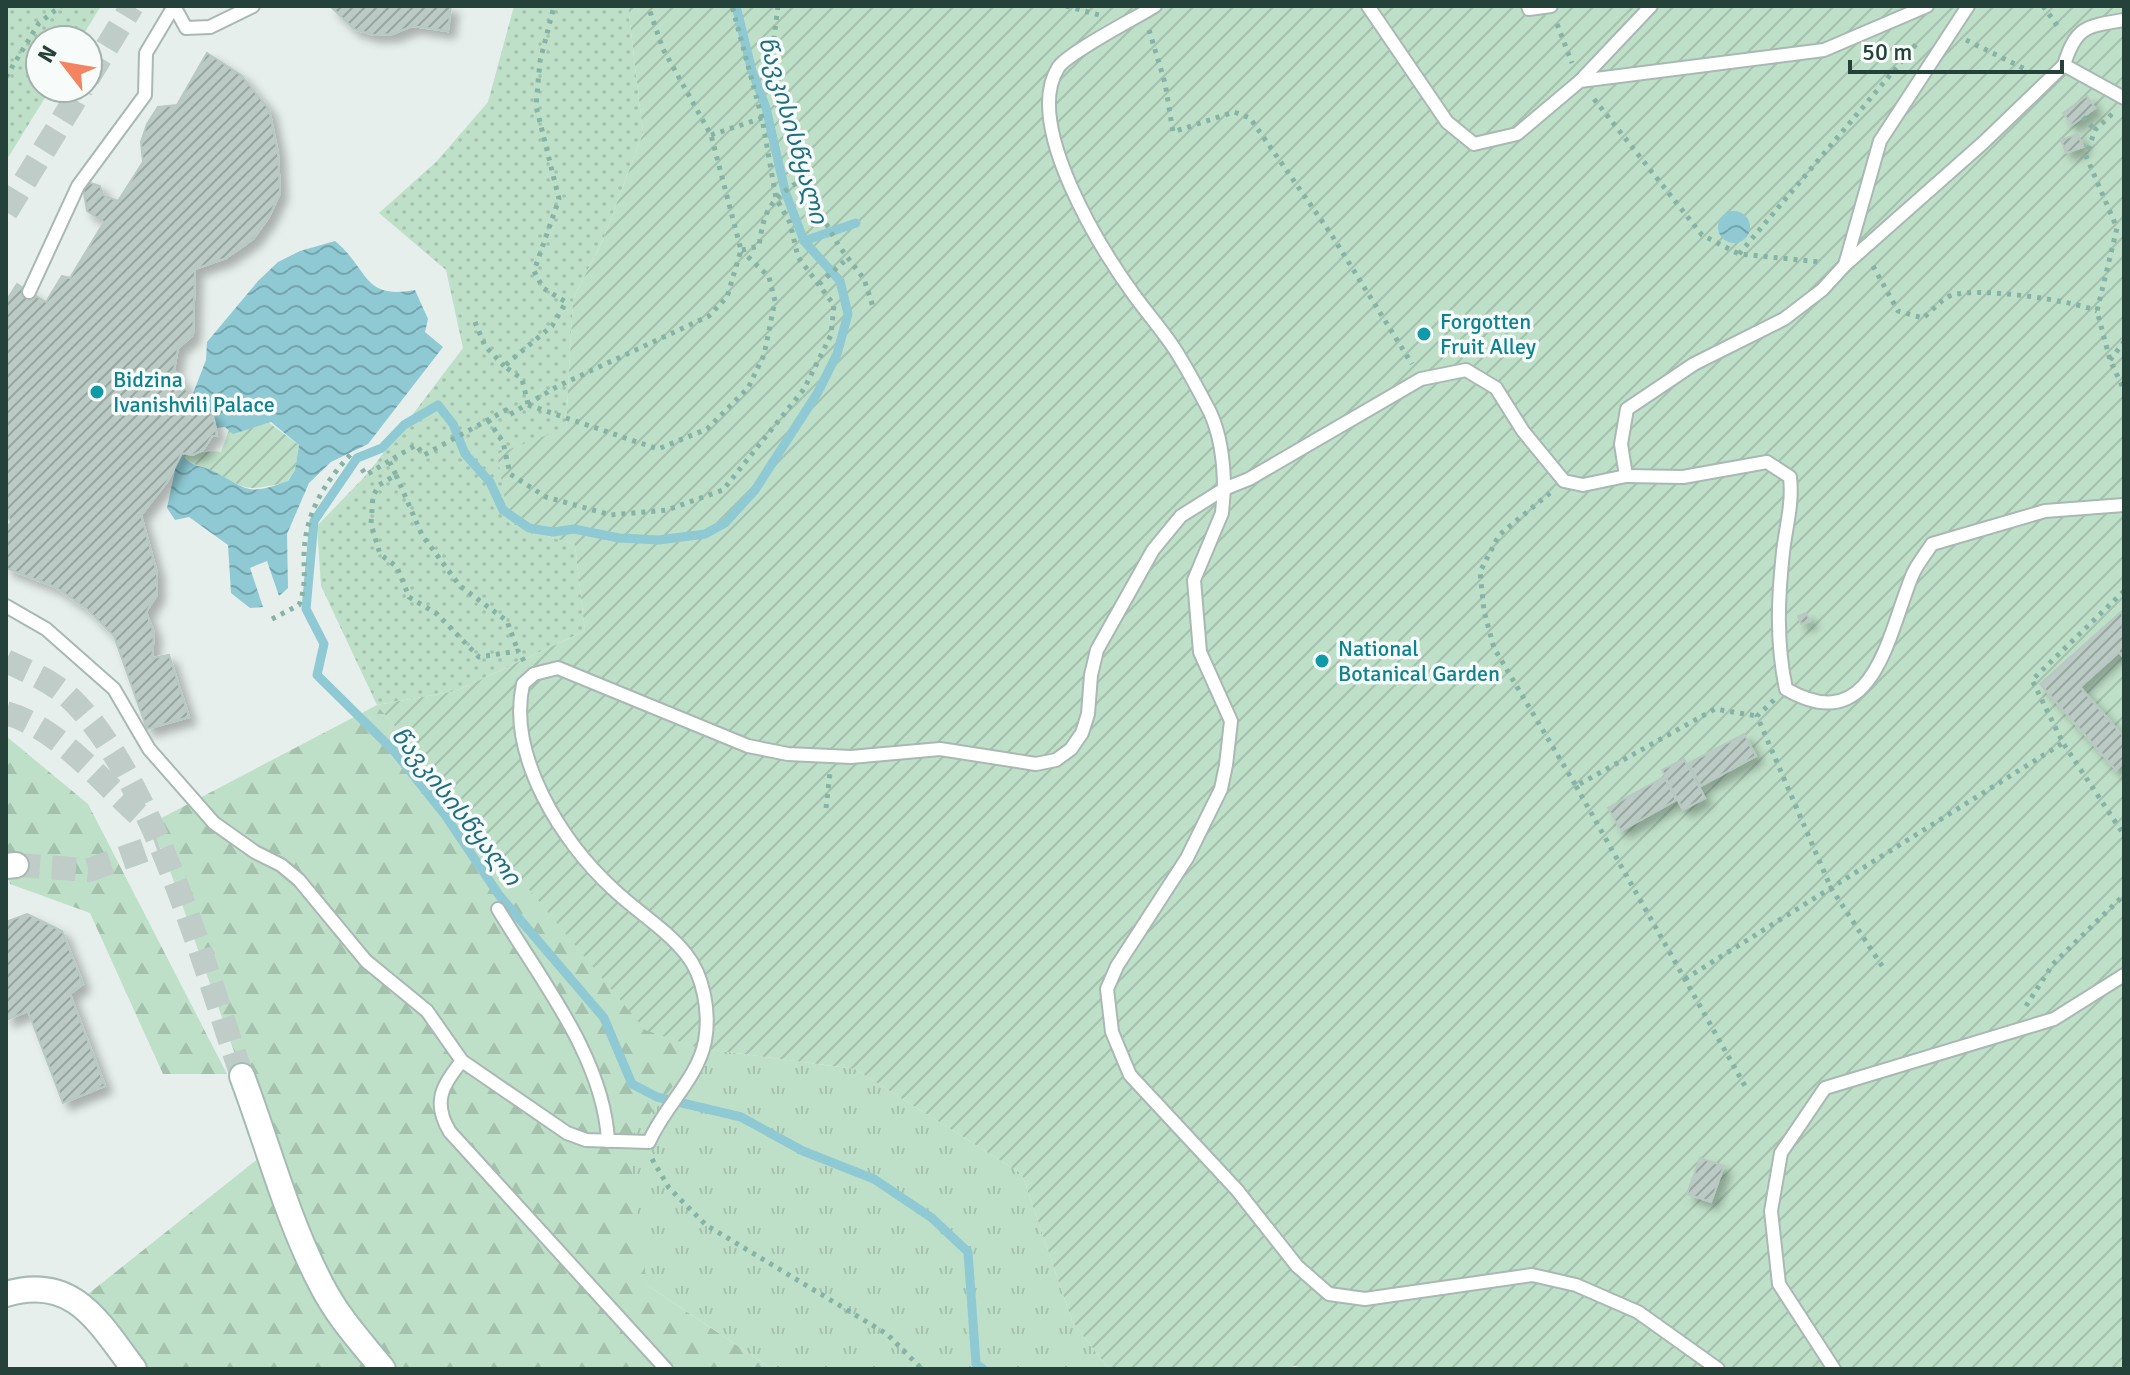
<svg xmlns="http://www.w3.org/2000/svg" width="2130" height="1375" viewBox="0 0 2130 1375" font-family="Signika,'Noto Sans Georgian',sans-serif">
	<style>
		.grass { fill: url(#grass-dots) }
		.forest { fill: url(#forest-firs) }
		.park { fill: url(#park-tufts) }
		.garden { fill: url(#garden-furrows) }
		.water { fill: url(#water-waves) }
		.lines { fill: none; stroke-linecap: round; stroke-linejoin: round }
		.stream { stroke: #8ec9d4; stroke-width: 9 }
		.building { fill: url(#building-hatch); stroke: #b8c9c2; stroke-width: 2; filter: url(#shadow) }
		.minor-tunnel { stroke: #bfccc8; stroke-width: 24; stroke-dasharray: 24 12; stroke-linecap: butt }
		.secondary-tunnel { stroke: #bfccc8; stroke-width: 24; stroke-dasharray: 24 12; stroke-linecap: butt }
		.service-casing { stroke: #a8b8b2; stroke-width: 16 }
		.minor-casing { stroke: #a8b8b2; stroke-width: 28 }
		.secondary-casing { stroke: #a4bbb3; stroke-width: 28 }
		.path { stroke: #86b3a5; stroke-width: 5; stroke-dasharray: 4 6; stroke-linecap: butt }
		.service { stroke: #fff; stroke-width: 12 }
		.minor { stroke: #fff; stroke-width: 24 }
		.secondary { stroke: #fff; stroke-width: 24 }
		.culture-dot { fill: #0f9aa8; stroke: #f7fbf9; stroke-width: 3 }
		.labels { text-anchor: middle; dominant-baseline: central; stroke-width: 7; stroke-linejoin: round; paint-order: stroke }
		.culture-label { font-size: 22px; fill: #0d838f; stroke: #f7fbf9; text-anchor: start }
		.water-label { font-size: 24px; font-style: italic; fill: #1c6f80; stroke: #f7fbf9 }
	</style>
	<defs>
		<pattern id="grass-dots" width="8" height="8" patternUnits="userSpaceOnUse" patternTransform="scale(2)"><rect width="8" height="8" fill="#bfe0c8"/><path d="M2 2h.1M6 6h.1" fill="none" stroke="#a4c1ad" stroke-width="1.8" stroke-linecap="round"/></pattern>
		<pattern id="forest-firs" width="22" height="20" patternUnits="userSpaceOnUse" patternTransform="scale(2)"><rect width="22" height="20" fill="#bfe0c8"/><path d="M5 1l3.5 6h-7zM16 11l3.5 6h-7z" fill="#a4c1ad"/></pattern>
		<pattern id="park-tufts" width="24" height="20" patternUnits="userSpaceOnUse" patternTransform="scale(2)"><rect width="24" height="20" fill="#bfe0c8"/><path d="M3 7l-1-3M5 7V3M7 7l1-3M15 17l-1-3M17 17v-4M19 17l1-3" fill="none" stroke="#a4c1ad"/></pattern>
		<pattern id="garden-furrows" width="10" height="10" patternUnits="userSpaceOnUse" patternTransform="scale(2)"><rect width="10" height="10" fill="#bfe0c8"/><path d="M-1 1l2-2M0 10L10 0M9 11l2-2" fill="none" stroke="#a4c1ad"/></pattern>
		<pattern id="water-waves" width="16" height="10" patternUnits="userSpaceOnUse" patternTransform="scale(2)"><rect width="16" height="10" fill="#8ec9d4"/><path d="M0 5q4-4 8 0t8 0" fill="none" stroke="#74a5ad"/></pattern>
		<pattern id="building-hatch" width="6" height="6" patternUnits="userSpaceOnUse" patternTransform="scale(2)"><rect width="6" height="6" fill="#bbcac4"/><path d="M-1 1l2-2M0 6l6-6M5 7l2-2" fill="none" stroke="#98a6a0"/></pattern>
		<filter id="shadow"><feDropShadow dx="7" dy="7" stdDeviation="4" flood-color="#0004"/></filter>
	</defs>
	<rect width="100%" height="100%" fill="#e6efeb"/>
	<!-- grass -->
	<g class="grass">
		<polygon points="6,6 101,6 80,40 40,40 40,88 51,88 6,161"/>
		<polygon points="514,6 628,6 643,133 603,240 573,299 566,428 509,523 575,545 585,631 456,691 377,705 321,586 317,526 369,472 463,348 446,270 379,213 437,161 488,102"/>
	</g>
	<!-- forest -->
	<g class="forest">
		<polygon points="377,705 645,1029 698,1048 647,1285 772,1369 134,1369 78,1302 269,1150 168,865 150,824"/>
		<polygon points="6,736 88,804 227,1074 163,1074 90,913 10,884 6,868"/>
	</g>
	<!-- park -->
	<polygon class="park" points="698,1048 855,1069 1022,1174 1072,1321 1109,1369 772,1369 647,1285 628,1140 690,1066"/>
	<!-- garden -->
	<g class="garden">
		<polygon points="628,6 2124,6 2124,1369 1313,1369 1294,1366 1284,1369 1109,1369 1072,1321 1022,1174 855,1069 698,1048 645,1030 377,705 456,691 585,631 575,545 509,523 497,454 566,428 573,299 603,240 643,133"/>
		<path d="M268,422L299,445L295,470L286,483C243,490 252,492 214,472C201,464 193,468 182,454C197,455 206,450 221,452L229,430L242,431Z"/>
	</g>
	<!-- water -->
	<g class="water">
		<circle cx="1734" cy="227" r="16"/>
		<path d="M335,241C369,269 362,300 415,290L428,319L425,332L443,347L368,444L331,462L309,483L287,534L288,588L279,596L267,561L250,568L263,607L250,608L231,593L228,545L189,517L175,520L167,508L176,465L182,454C193,469 201,464 215,472C249,490 247,496 288,481L295,470L299,445L271,422L233,434L225,427L217,428L213,415L192,396L206,360L207,342L258,281L278,262L300,251Z"/>
	</g>
	<g class="lines">
		<!-- stream -->
		<g class="stream">
			<polyline points="736,6 752,71 766,108 785,191 804,241 840,281 848,314 837,354 818,392 755,490 725,523 705,534 659,540 619,538 574,529 553,532 529,528 503,510 490,482 465,454 453,424 438,405 404,425 382,448 357,458 314,521 306,609 324,644 317,675 394,751 445,815 499,895 604,1018 632,1084 657,1097 741,1117 803,1151 874,1179 932,1218 968,1252 976,1364 983,1369"/>
			<polyline points="804,241 856,223"/>
		</g>
	</g>
	<!-- building -->
	<g class="building">
		<polygon points="330,6 451,6 448,31 412,26 393,34 374,35 354,29"/>
		<polygon points="207,53 241,75 269,109 278,153 280,193 269,217 253,239 226,258 195,269 193,335 178,348 174,370 192,399 213,415 217,436 212,436 203,450 193,455 182,453 167,482 141,515 157,573 157,595 146,612 154,633 152,658 169,655 189,717 147,729 114,636 87,609 55,587 6,568 6,526 12,523 6,514 6,301 17,284 46,302 62,276 70,278 104,222 87,211 83,187 91,183 100,186 103,195 118,201 143,162 141,142 147,124 158,107 177,105"/>
		<polygon points="2087,96 2095,108 2072,125 2063,113"/>
		<polygon points="2078,134 2083,147 2066,153 2061,140"/>
		<polygon points="2122,611 2124,658 2119,652 2080,687 2124,737 2124,762 2116,770 2040,684"/>
		<polygon points="1806,613 1810,621 1801,624 1798,616"/>
		<polygon points="1744,734 1756,756 1701,786 1689,763"/>
		<polygon points="1684,759 1705,798 1683,810 1662,770"/>
		<polygon points="1664,777 1676,800 1621,831 1608,808"/>
		<polygon points="27,914 62,931 83,984 70,994 105,1086 63,1103 28,1011 6,1020 6,922"/>
		<polygon points="1700,1158 1724,1166 1711,1202 1687,1194"/>
	</g>
	<g class="lines">
		<!-- minor-tunnel -->
		<g class="minor-tunnel">
			<polyline points="88,78 132,6"/>
			<polyline points="6,212 82,88"/>
			<polyline points="16,865 89,870 159,845"/>
		</g>
		<!-- secondary-tunnel -->
		<g class="secondary-tunnel">
			<path d="M6,661C27,671 52,681 69,697C153,776 204,967 242,1076"/>
			<path d="M6,713C58,728 99,779 139,815"/>
		</g>
		<defs>
			<g id="service">
				<polyline points="174,6 186,28 210,27 253,6"/>
				<polyline points="1368,6 1447,122 1474,144 1517,134 1580,81 1824,50 1927,6"/>
				<polyline points="1528,6 1529,9 1551,6"/>
				<path d="M2064,65C2076,26 2087,26 2124,20"/>
				<polyline points="1580,81 1651,6"/>
				<polyline points="1845,265 1880,141 1968,6"/>
				<polyline points="29,292 78,186 145,95 146,53 174,6"/>
				<path d="M1626,476L1683,477L1767,462L1790,477C1793,504 1786,526 1783,552C1778,599 1776,642 1786,689C1874,740 1888,634 1912,576C1916,565 1925,555 1932,544L2045,511L2124,505"/>
				<path d="M6,606L46,629L114,689L149,749L214,823L255,852L281,865L299,880L366,961L427,1011L462,1061L567,1133L586,1140L649,1142C664,1107 698,1078 705,1041C710,1013 704,976 686,954C666,929 636,911 613,889C562,842 507,756 523,684L534,674L558,668L748,746L788,754L851,757L940,749L1036,764L1056,760L1071,749L1082,733L1088,714L1091,675L1097,650L1153,550L1181,516L1224,489C1224,463 1221,436 1210,412C1199,391 1187,368 1174,348C1162,330 1147,313 1134,295C1100,248 1023,124 1058,68C1067,53 1136,18 1155,6"/>
				<path d="M498,909C540,979 604,1058 608,1141"/>
				<path d="M462,1061C442,1085 432,1103 450,1132L666,1369"/>
				<polyline points="1718,1369 1638,1312 1576,1285 1532,1275 1365,1299 1329,1294 1297,1266 1237,1190 1130,1075 1112,1032 1107,989 1117,966 1187,858 1221,789 1226,765 1231,721 1200,652 1194,580 1222,513 1224,489 1249,479 1421,379 1466,370 1496,388 1523,431 1564,481 1583,485 1626,476 1621,444 1627,409 1694,364 1784,319 1822,290 1845,265 1984,142 2064,65 2124,98"/>
				<polyline points="1834,1369 1779,1284 1771,1211 1781,1153 1825,1088 2054,1019 2124,975"/>
			</g>
			<polyline id="minor" points="6,866 16,865"/>
			<g id="secondary">
				<path d="M242,1076C268,1145 287,1219 321,1284C337,1316 361,1342 383,1369"/>
				<path d="M6,1294C73,1274 98,1321 134,1369"/>
			</g>
		</defs>
		<!-- service casing -->
		<use href="#service" class="service-casing"/>
		<!-- minor casing -->
		<use href="#minor" class="minor-casing"/>
		<!-- secondary casing -->
		<use href="#secondary" class="secondary-casing"/>
		<!-- path -->
		<g class="path">
			<polyline points="778,6 769,78 801,180 839,246 864,279 874,310"/>
			<polyline points="1066,6 1099,15"/>
			<polyline points="2043,6 2059,28"/>
			<polyline points="1557,24 1572,63"/>
			<polyline points="1149,30 1165,83 1173,132 1234,112 1250,118 1331,234 1412,364"/>
			<polyline points="1966,40 2029,71"/>
			<polyline points="6,77 39,23 61,6"/>
			<polyline points="1594,99 1702,235 1739,254 1821,262"/>
			<polyline points="2112,114 2095,130 2086,156 2117,228 2097,311 2110,360 2124,390"/>
			<polyline points="2083,117 2095,130"/>
			<polyline points="711,135 762,118"/>
			<path d="M742,250L759,246C764,209 770,200 801,180"/>
			<polyline points="1739,254 1918,42"/>
			<path d="M1873,266L1898,311L1923,318C1931,312 1943,297 1953,295C1980,287 2071,300 2097,311"/>
			<polyline points="819,284 848,258"/>
			<polyline points="475,322 485,346 504,366"/>
			<polyline points="2110,360 2124,342"/>
			<polyline points="528,404 522,379 504,366 552,326 566,302 543,288 534,271 559,199 536,106 540,61 554,6"/>
			<polyline points="528,405 658,449 707,429 748,388 764,355 775,301 769,277 742,251"/>
			<polyline points="488,420 503,442 510,474 546,497 611,515 667,510 723,490 804,389 831,335 834,305 798,257 790,223 776,198 762,118 732,6"/>
			<polyline points="362,469 366,475 389,461"/>
			<polyline points="396,475 422,535 460,586 507,621 518,651"/>
			<polyline points="1550,493 1499,535 1480,572 1484,611 1494,648 1576,786 1715,709 1757,716"/>
			<polyline points="2124,591 2032,680 2063,743 2124,835"/>
			<path d="M272,619L299,605C306,587 304,574 304,555C305,514 324,483 351,454"/>
			<polyline points="524,661 518,651 479,657 437,614 409,597 397,567 380,554 371,524 373,496 379,485 396,475 389,461 416,445 424,455 506,410 509,415 558,386 709,316 727,297 741,250 711,135 663,49 648,6"/>
			<polyline points="1774,700 1757,716 1831,888 1884,969"/>
			<polyline points="1576,786 1745,1086"/>
			<polyline points="826,808 830,773"/>
			<polyline points="1685,979 2063,743"/>
			<polyline points="2026,1006 2053,964 2124,895"/>
			<polyline points="652,1159 669,1188 706,1225 887,1334 922,1369"/>
		</g>
		<!-- service -->
		<use href="#service" class="service"/>
		<!-- minor -->
		<use href="#minor" class="minor"/>
		<!-- secondary -->
		<use href="#secondary" class="secondary"/>
	</g>
	<!-- markers -->
	<g class="culture-dot">
		<circle cx="1424" cy="334" r="8"/>
		<circle cx="97" cy="392" r="8"/>
		<circle cx="1322" cy="661" r="8"/>
	</g>
	<g class="labels">
		<!-- culture labels -->
		<g class="culture-label">
			<text x="1440" y="321">Forgotten<tspan x="1440" dy="25">Fruit Alley</tspan></text>
			<text x="113" y="379">Bidzina<tspan x="113" dy="25">Ivanishvili Palace</tspan></text>
			<text x="1338" y="648">National<tspan x="1338" dy="25">Botanical Garden</tspan></text>
		</g>
		<!-- water labels -->
		<g class="water-label">
			<text transform="translate(793 130) rotate(74)">წავკისისწყალი</text>
			<text transform="translate(456 806) rotate(52)">წავკისისწყალი</text>
		</g>
	</g>
	<!-- border -->
	<rect width="2130" height="1375" fill="none" stroke="#24423a" stroke-width="16"/>
	<!-- north arrow -->
	<g transform="translate(64 64) rotate(301)"><circle r="38" fill="#f7fbf9" stroke="#a3b1ad" stroke-width="2"/>
	<path d="M0-6L14 30L0 20L-14 30Z" fill="#f4845f"/>
	<text y="-12" font-size="22" font-weight="bold" text-anchor="middle" fill="#24423a">N</text>
	</g>
	<!-- scale -->
	<path d="M1850 60v12h212v-12" fill="none" stroke="#24423a" stroke-width="4"/>
	<text x="1862" y="60" font-size="24" fill="#24423a" stroke="#f7fbf9" stroke-width="6" paint-order="stroke">50 m</text>
</svg>
